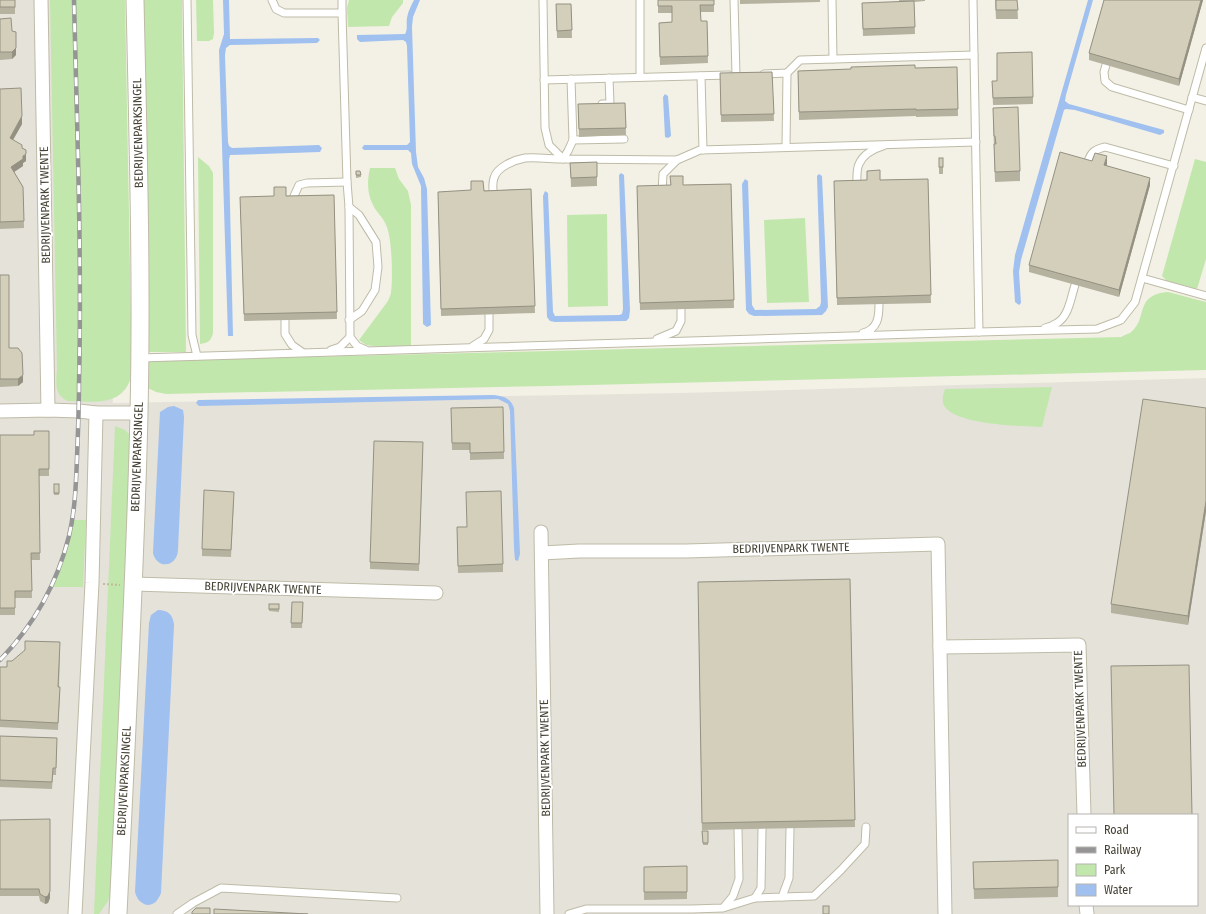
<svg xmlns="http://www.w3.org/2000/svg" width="1206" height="914" viewBox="0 0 1206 914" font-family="'Fira Sans Condensed',sans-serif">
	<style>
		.industrial { fill: #e5e2da; fill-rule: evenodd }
		.green { fill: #c2e7ad }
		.water { fill: #a0c0f0 }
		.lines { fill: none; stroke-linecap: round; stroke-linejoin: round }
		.service-casing { stroke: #bebba7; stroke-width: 9 }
		.minor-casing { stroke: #bebba7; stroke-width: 15 }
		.tertiary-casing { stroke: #bebba7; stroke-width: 19 }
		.path { stroke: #c0ba99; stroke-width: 2; stroke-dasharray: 2 2; stroke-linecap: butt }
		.service { stroke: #fff; stroke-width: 7 }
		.minor { stroke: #fff; stroke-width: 13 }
		.tertiary { stroke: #fff; stroke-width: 17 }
		.rail-casing { stroke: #959595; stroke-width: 4.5 }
		.rail { stroke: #fff; stroke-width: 3; stroke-dasharray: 9; stroke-linecap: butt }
		.wall { fill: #b6b2a0 }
		.shaded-wall { fill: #949182 }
		.building { fill: #d4cfba; stroke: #949182 }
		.labels { text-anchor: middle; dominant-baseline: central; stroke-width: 4; stroke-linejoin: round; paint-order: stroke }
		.street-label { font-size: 12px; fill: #454234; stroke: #fff }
	</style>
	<rect width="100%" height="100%" fill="#f3f1e5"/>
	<!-- industrial -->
	<path class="industrial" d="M0,0H100L113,403L681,393L1206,378V914H0ZM1069,815H1197V905H1069Z"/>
	<!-- green -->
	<g class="green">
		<path d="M50,0H125L132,374C124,407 95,402 68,401C54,396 56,382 57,370Z"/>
		<polygon points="143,0 182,0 186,352 147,352"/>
		<polygon points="196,0 213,0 214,33 213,39 209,41 197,41"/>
		<polygon points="349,0 403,0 403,3 392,17 389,26 348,27 347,8"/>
		<path d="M198,157L209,166L213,173V333C211,341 208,343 200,344Z"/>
		<polygon points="1195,159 1206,162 1206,259 1197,289 1167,281 1162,276"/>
		<path d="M370,168H395L399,179L408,191L411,205V346H373L366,345L359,340L388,301C389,298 391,295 391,292C393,279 392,236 386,225C383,217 376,212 373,205C367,193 367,181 370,168Z"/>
		<polygon points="607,214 608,306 568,307 567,215"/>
		<polygon points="805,218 809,302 767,303 764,220"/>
		<path d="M1168,292L1206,302V370L549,386L166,394L156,392L146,387L147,361L1121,337C1124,335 1127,334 1130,333C1149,319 1133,295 1168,292Z"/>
		<path d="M1052,387L1042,427C1021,426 958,425 945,407C941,401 943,395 945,389Z"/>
		<polygon points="115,426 125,430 132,437 111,892 108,901 99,914 94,914"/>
		<polygon points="71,520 86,520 83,587 50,587 64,550"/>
	</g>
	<!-- water -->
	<g class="water">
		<polygon points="223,0 229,0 230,39 318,38 320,40 317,43 230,45 226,48 225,55 228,142 229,146 232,148 319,145 322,148 320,152 230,155 229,160 233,336 228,336 219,50 224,34"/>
		<path d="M414,0H420L413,17L412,27L416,152L418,167L424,178L427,189L431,325L427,327L423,324L421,186L412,164L411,153L408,150H364L362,148L364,145H407L410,142L407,46L406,42L403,40L360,42L357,39V35L405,34C408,29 406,24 407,18C408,11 411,6 414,0Z"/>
		<polygon points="1088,0 1093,0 1066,95 1065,101 1069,104 1164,130 1164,133 1160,135 1075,110 1066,109 1064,110 1021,260 1019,272 1021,303 1019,305 1015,302 1013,271 1015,255"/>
		<polygon points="665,94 668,96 671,136 668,138 665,137 663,97"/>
		<polygon points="621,173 624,175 630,310 629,318 626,321 555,322 550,321 547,317 543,196 545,191 548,193 553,312 555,316 619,315 622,314 623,309 619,175"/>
		<polygon points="819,174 822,176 828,307 826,311 822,315 754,316 749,314 746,310 742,184 745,179 748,181 752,305 755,310 816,309 820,306 821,302 817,176"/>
		<path d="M493,395C504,396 510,398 514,408L520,554L518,561L515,560L514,548L510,411L508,404L498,399L199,406L196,403L198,400Z"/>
		<path d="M174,406L183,410L184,417L178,550C177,567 157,570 153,553L160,412L168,407Z"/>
		<path d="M158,610C168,610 173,615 174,625L161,893C158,900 155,905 147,905C140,903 137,899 135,892L149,623L151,615Z"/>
	</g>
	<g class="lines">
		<defs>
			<g id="service">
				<polyline points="187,0 192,335 197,356"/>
				<polyline points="272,0 276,9 284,13 342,13 347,182 349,207 350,337 357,346 366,350"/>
				<polyline points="342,0 342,13"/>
				<polyline points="543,0 545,128 549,145 563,159 677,160 700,150 976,142"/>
				<polyline points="640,0 640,77"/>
				<polyline points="734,0 736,75"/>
				<polyline points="832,0 833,59"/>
				<polyline points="973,0 979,332"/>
				<polyline points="1106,65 1104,72 1105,81 1112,87 1189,110"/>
				<polyline points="764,74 787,73 800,60 974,55"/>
				<polyline points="701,76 703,150"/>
				<polyline points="544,80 729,75"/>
				<polyline points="1192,97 1206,101"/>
				<polyline points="602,104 610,104 609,78"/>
				<polyline points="573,140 624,139"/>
				<polyline points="786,147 787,73"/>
				<path d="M1086,167C1090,154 1092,150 1105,147L1174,166"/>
				<path d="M857,187C857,180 856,170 859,164C863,155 873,149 883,146"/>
				<polyline points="662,193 663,174 677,160"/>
				<path d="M494,197C493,192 492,184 494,178C497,167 514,160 525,158C536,157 552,159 563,159L568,151L573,140L571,79"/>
				<polyline points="294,203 294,196 299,185 307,183 347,182"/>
				<polyline points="349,207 359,215 376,242 378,267 375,290 362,311 349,320"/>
				<polyline points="1142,278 1206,296"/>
				<polyline points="285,320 285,334 292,345 302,352"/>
				<path d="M1045,328C1049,327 1054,325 1057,323C1069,316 1071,297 1075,285"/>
				<path d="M863,333C878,329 879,317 879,304"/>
				<polyline points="657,339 676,331 681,321 681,309"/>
				<polyline points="473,346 484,339 489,330 489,314"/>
				<polyline points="331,350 340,347 350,337"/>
				<polyline points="140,358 979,332 1097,329 1121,320 1135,302 1206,48"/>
				<polyline points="782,897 814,896 841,870 865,844 866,827"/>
				<polyline points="755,898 782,897 789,878 790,828"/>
				<polyline points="724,907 733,896 739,879 738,829"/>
				<polyline points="177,914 193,903 221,888 397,898"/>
				<polyline points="569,914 586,909 692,909 723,908 755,898 761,888 762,829"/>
			</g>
			<g id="minor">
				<polyline points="41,0 48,410"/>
				<polyline points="0,411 48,410 79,411 96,413 139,413"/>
				<polyline points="541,532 547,914"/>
				<polyline points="542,553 579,551 686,551 938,544 945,914"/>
				<polyline points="134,584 436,593"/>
				<polyline points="940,647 1079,645 1084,815"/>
				<polyline points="1086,905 1087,914"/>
				<polyline points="75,914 92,583 96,413"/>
			</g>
			<path id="tertiary" d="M118,914C126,747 135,580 139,414C142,276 138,138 135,0"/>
		</defs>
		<!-- service casing -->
		<use href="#service" class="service-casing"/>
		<!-- minor casing -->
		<use href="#minor" class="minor-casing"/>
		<!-- tertiary casing -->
		<use href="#tertiary" class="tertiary-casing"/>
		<!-- path -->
		<polyline class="path" points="103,584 120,585"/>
		<!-- service -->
		<use href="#service" class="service"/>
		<!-- minor -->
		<use href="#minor" class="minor"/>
		<!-- tertiary -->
		<use href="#tertiary" class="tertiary"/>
		<defs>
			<path id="rail" d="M0,660C34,625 57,584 69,536C75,511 76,484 77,458C78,433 79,408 79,383C82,255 77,128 74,0"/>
		</defs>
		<!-- rail casing -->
		<use href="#rail" class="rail-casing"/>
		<!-- rail -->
		<use href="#rail" class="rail"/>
	</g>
	<!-- wall -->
	<g class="wall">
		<rect x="0" y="0" width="15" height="14"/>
		<polygon points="658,0 714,0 714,12 700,12 701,21 707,21 708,63 660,65 659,23 672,22 672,13 658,13"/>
		<polygon points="740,0 820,0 820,2 740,4"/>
		<polygon points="899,0 925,0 925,1 914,2 915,34 863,36 862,3 899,2"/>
		<polygon points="995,0 1017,0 1018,19 996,19"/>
		<polygon points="1104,0 1203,0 1179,86 1089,60 1089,53"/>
		<polygon points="556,4 571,4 572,38 557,38"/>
		<polygon points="0,19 12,31 16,55 12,59 0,60"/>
		<polygon points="957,67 958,116 916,117 916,116 799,120 798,71"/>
		<polygon points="772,72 774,121 721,122 720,73"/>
		<polygon points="992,81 1033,97 1033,104 993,105"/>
		<polygon points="0,89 22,124 13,140 22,148 26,161 23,163 23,166 14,172 23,187 24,228 0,229"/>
		<polygon points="625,103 626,135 579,137 578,104"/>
		<polygon points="993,117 1020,171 1020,181 995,182"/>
		<rect x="939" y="158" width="4" height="16"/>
		<polygon points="1092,161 1107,164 1106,165 1150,185 1119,297 1029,272 1029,265"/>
		<polygon points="597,162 597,186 571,187 570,163"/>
		<polygon points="356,171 360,171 361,177 356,178"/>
		<polygon points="928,179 931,303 837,305 834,181"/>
		<polygon points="731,184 734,308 640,310 637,186"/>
		<polygon points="531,189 535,313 441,316 438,192"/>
		<polygon points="334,195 337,319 244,321 240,197"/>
		<polygon points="0,275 9,348 23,382 18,386 0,387"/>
		<polygon points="503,407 504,459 470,460 470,450 452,450 451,408"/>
		<polygon points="1206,408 1206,511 1188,625 1111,613 1111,604"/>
		<polygon points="49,431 49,476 39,476 40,560 31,560 32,598 15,598 15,615 0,615 0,435 34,435"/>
		<polygon points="423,450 419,571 370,569 370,562"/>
		<rect x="54" y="484" width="5" height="11"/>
		<polygon points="234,499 231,557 202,556 202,549"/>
		<polygon points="457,527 467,527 503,564 503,572 458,573"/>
		<polygon points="850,579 855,827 702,830 698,582"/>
		<polygon points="292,602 303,602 302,628 291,628"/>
		<polygon points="269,604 279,604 279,612 269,611"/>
		<polygon points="60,649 59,687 60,694 58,730 0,727 0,667 7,667 12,661"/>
		<polygon points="0,736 57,738 56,775 53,775 52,789 0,787"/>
		<polygon points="0,820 50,898 48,903 45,904 40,901 39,896 0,896"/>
		<polygon points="702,831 708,831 708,845 703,845"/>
		<polygon points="1058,860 1058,897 974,899 973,862"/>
		<polygon points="687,866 687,899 644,900 644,867"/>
	</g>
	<!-- shaded-wall -->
	<g class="shaded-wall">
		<polygon points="1201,0 1203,0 1179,86 1179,79"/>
		<polygon points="16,48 16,55 12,59 12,52"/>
		<polygon points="22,116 22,124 10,145 10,138"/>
		<polygon points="26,154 26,161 23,163 23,166 11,174 11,167"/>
		<polygon points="1107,156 1107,164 1104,172 1104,165"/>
		<polygon points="1150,178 1150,185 1119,297 1119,290"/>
		<polygon points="23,375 23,382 18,386 18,379"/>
		<polygon points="1206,501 1206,511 1188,625 1188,616"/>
		<polygon points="50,891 50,898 48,903 45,904 45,897"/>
	</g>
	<!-- building -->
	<g class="building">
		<rect x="0" y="0" width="15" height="7"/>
		<polygon points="658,0 714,0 714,5 700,5 701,21 707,21 708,56 660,57 659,23 672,22 672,6 658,6"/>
		<polygon points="996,0 1017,0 1018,10 996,10"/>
		<polygon points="1104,0 1201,0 1179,79 1089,53"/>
		<polygon points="914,1 915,27 863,29 862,3"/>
		<polygon points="556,4 571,4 572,30 557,31"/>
		<polygon points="11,18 12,31 16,32 16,48 12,52 0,52 0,19"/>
		<polygon points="1032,52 1033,97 993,98 992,81 997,81 997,53"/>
		<polygon points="915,65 915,68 957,67 958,109 916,110 916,109 799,112 798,71 851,69 851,67"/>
		<polygon points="772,72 774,114 721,115 720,73"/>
		<polygon points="21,88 22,116 10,138 22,145 22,148 26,150 26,154 23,156 23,159 11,167 23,187 24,221 0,222 0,89"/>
		<polygon points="625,103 626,128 579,129 578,104"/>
		<polygon points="1018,107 1020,171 995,172 994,144 996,144 995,136 994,136 993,108"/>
		<polygon points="1060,152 1092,161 1095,153 1107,156 1104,165 1150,178 1119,290 1029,265"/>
		<rect x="939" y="158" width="4" height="9"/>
		<polygon points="597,162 597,177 571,178 570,163"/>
		<polygon points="880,170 880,180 928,179 931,295 837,298 834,181 867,180 867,171"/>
		<polygon points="356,171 360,171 361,175 356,175"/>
		<polygon points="670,176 683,176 683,185 731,184 734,300 640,303 637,186 671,185"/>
		<polygon points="471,181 483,181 484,191 531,189 535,306 441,309 438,192 471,190"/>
		<polygon points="274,187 286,187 286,196 334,195 337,312 244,314 240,197 274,196"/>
		<polygon points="0,275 9,275 9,348 18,348 22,353 23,375 18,379 0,379"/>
		<polygon points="1143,399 1206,408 1206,501 1188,616 1111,604"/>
		<polygon points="503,407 504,452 470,453 470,443 452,443 451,408"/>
		<polygon points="34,431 49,431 49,469 39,469 40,553 31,553 32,591 15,591 15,608 0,608 0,435 34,435"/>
		<polygon points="374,441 423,442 419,564 370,562"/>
		<rect x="54" y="484" width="5" height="9"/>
		<polygon points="204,490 234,492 231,550 202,549"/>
		<polygon points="501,491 503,564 458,566 457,527 467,527 466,492"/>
		<polygon points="850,579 855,820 702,823 698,582"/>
		<polygon points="292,602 303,602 302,623 291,623"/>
		<rect x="269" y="604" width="10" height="5"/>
		<polygon points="25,641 60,642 58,687 60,687 58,723 0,720 0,667 7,667 7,661 12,661 25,650"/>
		<polygon points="1189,665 1192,815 1114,815 1111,666"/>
		<polygon points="0,736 57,738 56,768 53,768 52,782 0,780"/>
		<polygon points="50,819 50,891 48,896 45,897 40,894 39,889 0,889 0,820"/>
		<polygon points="702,831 708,831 708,843 703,843"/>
		<polygon points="1058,860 1058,887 974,889 973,862"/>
		<polygon points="687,866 687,892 644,892 644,867"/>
		<rect x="823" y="906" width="6" height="8"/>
		<polygon points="196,908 210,908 210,914 192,914 192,912"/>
		<polygon points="214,909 308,914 214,914"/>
	</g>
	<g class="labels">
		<!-- street labels -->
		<g class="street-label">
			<text transform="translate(138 133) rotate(-91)">BEDRIJVENPARKSINGEL</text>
			<text transform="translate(45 205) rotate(-91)">BEDRIJVENPARK TWENTE</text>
			<text transform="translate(137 457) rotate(-88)">BEDRIJVENPARKSINGEL</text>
			<text transform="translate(791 548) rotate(-1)">BEDRIJVENPARK TWENTE</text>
			<text transform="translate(263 588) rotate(2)">BEDRIJVENPARK TWENTE</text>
			<text transform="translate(1080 709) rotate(-92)">BEDRIJVENPARK TWENTE</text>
			<text transform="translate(545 758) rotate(-91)">BEDRIJVENPARK TWENTE</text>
			<text transform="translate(124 781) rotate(-87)">BEDRIJVENPARKSINGEL</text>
		</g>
	</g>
	<!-- legend -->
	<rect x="1068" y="814" width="130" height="92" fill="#ffffff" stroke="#b5b3ae"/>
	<rect x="1076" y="827" width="20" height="6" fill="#ffffff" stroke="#b5b3ae"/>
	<text x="1104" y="834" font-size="12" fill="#454234">Road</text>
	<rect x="1076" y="847" width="20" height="6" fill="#959595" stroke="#b5b3ae"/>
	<text x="1104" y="854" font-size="12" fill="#454234">Railway</text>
	<rect x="1076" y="864" width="20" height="12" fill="#c2e7ad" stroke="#b5b3ae"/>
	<text x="1104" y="874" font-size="12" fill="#454234">Park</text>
	<rect x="1076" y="884" width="20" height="12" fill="#a0c0f0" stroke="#b5b3ae"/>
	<text x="1104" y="894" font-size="12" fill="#454234">Water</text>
</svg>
